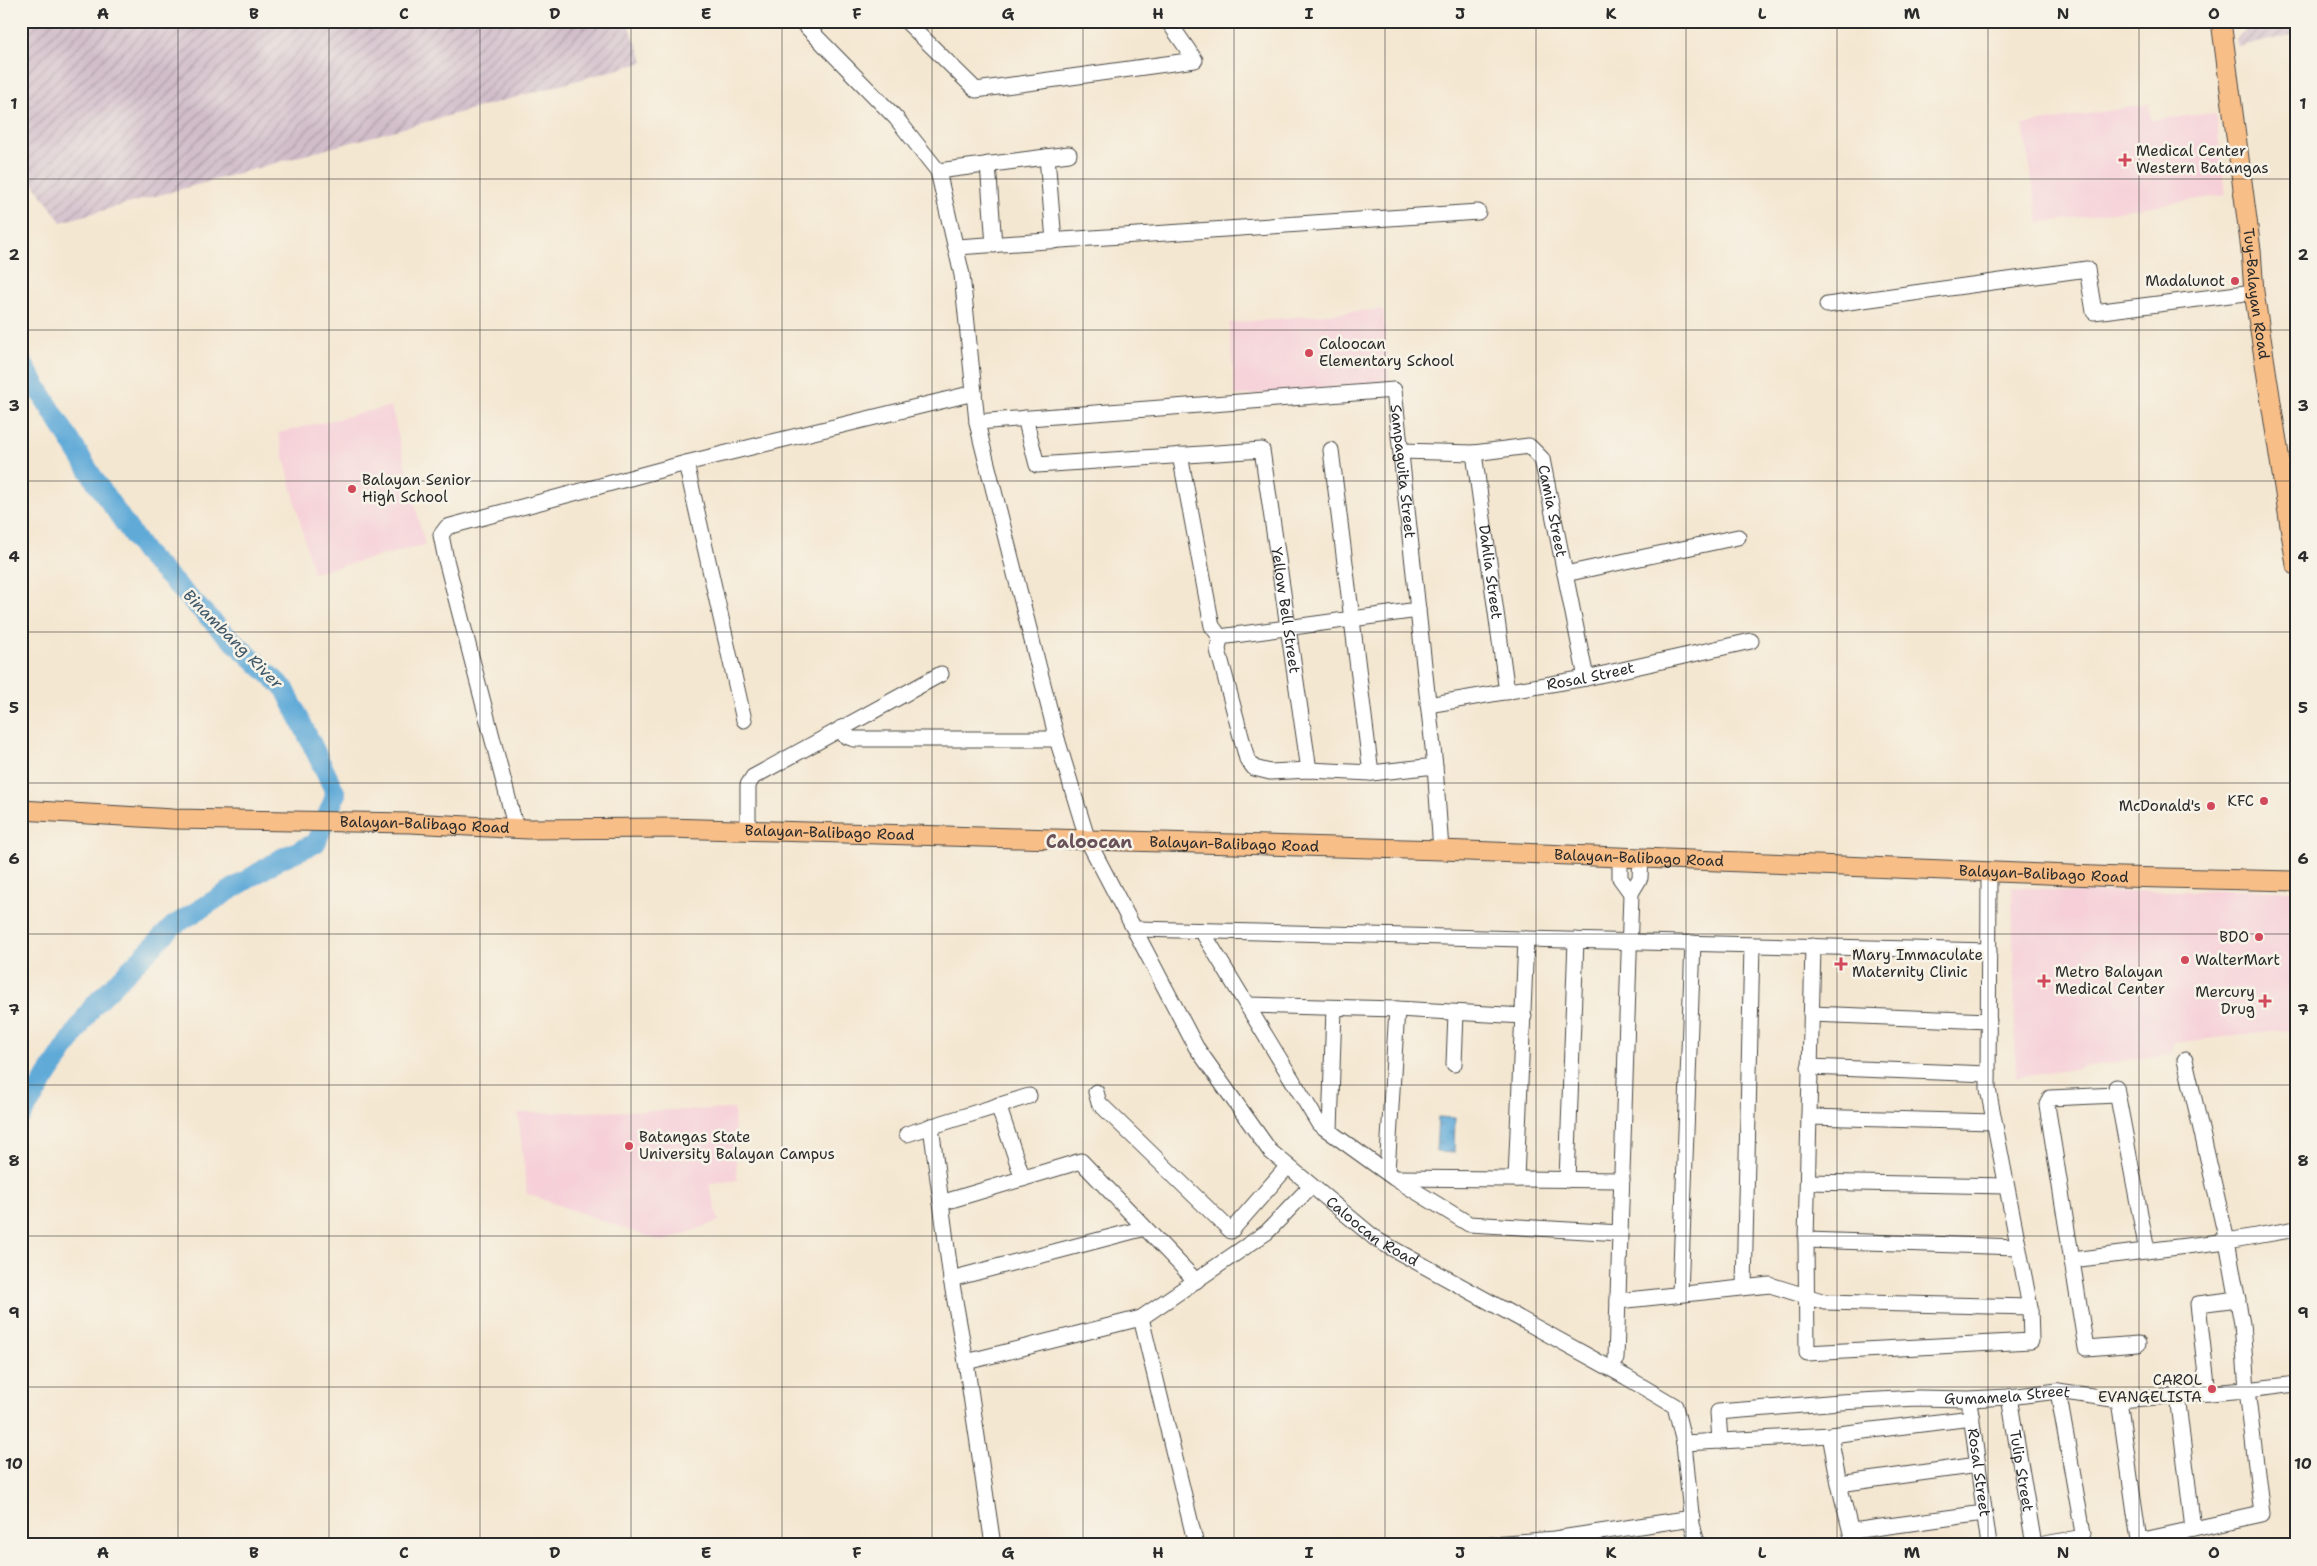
<svg xmlns="http://www.w3.org/2000/svg" width="2317" height="1566" viewBox="0 0 2317 1566" font-family="'Shantell Sans',sans-serif">
	<style>
		.built { fill: #f6cfd8 }
		.industrial { fill: url(#industrial-furrows) }
		.water { fill: url(#water-ripples); stroke: #466a82 }
		.lines { fill: none; stroke-linecap: round; stroke-linejoin: round }
		.river { stroke: #61aad8; stroke-width: 20 }
		.minor-casing { stroke: #494744; stroke-width: 17 }
		.major-casing { stroke: #494744; stroke-width: 21 }
		.minor { stroke: #fff; stroke-width: 15 }
		.major { stroke: #f7be88; stroke-width: 19 }
		.grid { fill: none; stroke: #2b2b2b; stroke-width: 1; stroke-opacity: 0.55 }
		.poi-dot { fill: #d1495b; stroke: #f7f3e8; stroke-width: 2 }
		.labels { text-anchor: middle; dominant-baseline: central; stroke-width: 5; stroke-linejoin: round; paint-order: stroke }
		.poi-label { font-size: 15px; fill: #2b2b2b; stroke: #f7f3e8; text-anchor: start }
		.street-label { font-size: 15px; fill: #2b2b2b; stroke: #f7f3e8 }
		.water-label { font-size: 16px; font-style: italic; fill: #3e5768; stroke: #f7f3e8 }
		.quarter-label { font-size: 18px; font-weight: bold; fill: #685158; stroke: #f7f3e8 }
		.neatline { fill: none; stroke: #2b2b2b; stroke-width: 2 }
		.grid-label { font-size: 16px; text-anchor: middle; font-weight: bold; fill: #2b2b2b }
	</style>
	<defs>
		<pattern id="industrial-furrows" width="10" height="10" patternUnits="userSpaceOnUse" patternTransform="scale(1.25)"><rect width="10" height="10" fill="#d1bdca"/><path d="M-1 1l2-2M0 10L10 0M9 11l2-2" fill="none" stroke="#aa9aa4"/></pattern>
		<pattern id="water-ripples" width="26" height="14" patternUnits="userSpaceOnUse" patternTransform="scale(1.25)"><rect width="26" height="14" fill="#61aad8"/><path d="M2 4q2-2 4 0t4 0M15 11q2-2 4 0t4 0" fill="none" stroke="#508baf"/></pattern>
	</defs>
	<rect width="100%" height="100%" fill="#f7f3e8"/>
	<filter id="ink" filterUnits="userSpaceOnUse"><feTurbulence type="fractalNoise" baseFrequency=".02" numOctaves="2"/><feDisplacementMap in="SourceGraphic" scale="10" xChannelSelector="R" yChannelSelector="G"/><feConvolveMatrix kernelMatrix="1 2 1 2 8 2 1 2 1" color-interpolation-filters="sRGB"/></filter>
	<filter id="wash" filterUnits="userSpaceOnUse"><feTurbulence type="fractalNoise" baseFrequency=".0096" numOctaves="4" result="noise"/><feDisplacementMap in="SourceGraphic" scale="20" xChannelSelector="R" yChannelSelector="G"/><feGaussianBlur stdDeviation="1.12" result="paint"/><feColorMatrix in="noise" values="0 0 0 0 0 0 0 0 0 0 0 0 0 0 0 0 0 1.4 0 .05"/><feComposite in="paint" operator="in"/></filter>
	<g filter="url(#wash)">
		<rect width="100%" height="100%" fill="#f4e7d1"/>
		<!-- built -->
		<g class="built">
			<polygon points="2149,104 2151,120 2215,113 2226,195 2039,223 2023,125"/>
			<polygon points="1383,309 1390,382 1235,396 1229,323"/>
			<polygon points="391,406 425,545 313,573 278,433"/>
			<polygon points="2012,886 2071,892 2278,890 2296,892 2296,1029 2172,1043 2172,1053 2016,1078"/>
			<polygon points="734,1109 737,1180 709,1184 719,1221 663,1242 527,1194 518,1113"/>
		</g>
		<!-- industrial -->
		<g class="industrial">
			<polygon points="21,21 627,21 644,62 61,222 21,166"/>
			<polygon points="2242,21 2296,21 2296,34 2238,47 2236,39 2244,31"/>
		</g>
		<!-- water -->
		<polygon class="water" points="1438,1117 1455,1118 1454,1153 1436,1152"/>
		<g class="lines">
			<!-- river -->
			<polyline class="river" points="21,361 96,482 145,553 220,629 285,689 336,794 316,843 282,858 173,926 93,1006 21,1116"/>
		</g>
	</g>
	<g filter="url(#ink)">
		<g class="lines">
			<defs>
				<g id="minor">
					<path id="s1" d="M801,21L896,118L938,171L962,275L977,422L982,444L1057,739L1088,841L1196,1047L1270,1151L1377,1240L1626,1377L1675,1406L1684,1443L1692,1524L1698,1545"/>
					<polyline points="906,21 976,90 1195,60 1168,21"/>
					<polyline points="1047,157 1054,241"/>
					<polyline points="988,164 994,245"/>
					<polyline points="938,171 1069,154"/>
					<polyline points="957,247 1478,212"/>
					<polyline points="1827,305 2087,269 2094,312 2254,292"/>
					<path id="s2" d="M1025,418L1037,465L1262,450L1309,770"/>
					<path id="s3" d="M977,422L1394,390L1435,766L1441,850"/>
					<polyline points="1331,450 1371,773"/>
					<path id="s4" d="M1401,451L1474,453L1529,446L1542,459L1586,678"/>
					<path id="s5" d="M1474,453L1507,692"/>
					<polyline points="1180,455 1212,626 1220,637"/>
					<polyline points="686,463 744,720"/>
					<polyline points="1565,574 1738,537"/>
					<polyline points="1220,637 1218,650 1247,759 1254,768 1270,772 1309,770 1371,773 1435,766"/>
					<polyline points="1220,637 1418,610"/>
					<path id="s6" d="M1428,705L1586,678L1751,641"/>
					<polyline points="841,728 845,736 854,739 1057,739"/>
					<polyline points="516,829 446,560 441,535 447,527 686,463 974,393"/>
					<polyline points="748,831 748,785 753,777 941,674"/>
					<polyline points="1620,856 1620,878 1631,893"/>
					<polyline points="1138,929 1989,951"/>
					<polyline points="1202,931 1319,1124 1394,1178 1469,1224 1620,1233"/>
					<polyline points="1813,946 1806,1240 1807,1353 2031,1341 2030,1307 1988,1089 1989,872"/>
					<polyline points="1247,1005 1397,1009 1524,1016"/>
					<polyline points="1811,1014 1989,1021"/>
					<polyline points="1454,1064 1456,1013"/>
					<polyline points="1809,1067 1988,1074"/>
					<polyline points="2116,1087 2147,1251"/>
					<polyline points="1096,1092 1099,1103 1231,1231 1288,1166"/>
					<polyline points="2117,1095 2050,1098 2047,1105 2086,1348 2138,1344"/>
					<polyline points="998,1105 1023,1179"/>
					<polyline points="1809,1117 1994,1122"/>
					<polyline points="931,1126 951,1279 966,1362 993,1545"/>
					<polyline points="1330,1131 1334,1008"/>
					<polyline points="907,1134 1029,1096"/>
					<polyline points="1387,1172 1397,1009"/>
					<polyline points="1396,1178 1622,1180"/>
					<polyline points="1516,1179 1526,939"/>
					<polyline points="1567,1180 1576,940"/>
					<polyline points="1808,1182 2006,1186"/>
					<polyline points="941,1203 1081,1161 1196,1281"/>
					<polyline points="1806,1240 2018,1247"/>
					<polyline points="2072,1260 2227,1241 2296,1229"/>
					<polyline points="951,1279 1145,1228"/>
					<polyline points="1744,1286 1752,945"/>
					<polyline points="1680,1294 1693,943"/>
					<polyline points="1618,1301 1770,1285 1825,1302 2030,1307"/>
					<polyline points="1141,1318 1196,1545"/>
					<polyline points="1616,1359 1631,893 1640,878 1641,857"/>
					<polyline points="966,1362 1141,1318 1267,1232 1311,1186"/>
					<polyline points="2208,1393 2198,1304 2238,1299"/>
					<polyline points="2177,1395 2193,1529"/>
					<path id="s7" d="M2009,1397L2034,1545"/>
					<polyline points="2119,1400 2139,1541 2262,1514 2247,1390 2242,1324 2227,1241 2185,1060"/>
					<path id="s8" d="M1970,1408L1989,1545"/>
					<polyline points="1830,1435 1839,1484 1854,1545"/>
					<path id="s9" d="M1720,1441L1718,1412L1840,1402L1918,1398L1969,1399L2009,1397L2058,1391L2119,1400L2247,1390L2296,1384"/>
					<polyline points="1684,1443 1830,1435 1972,1418"/>
					<polyline points="1839,1484 1978,1465"/>
					<polyline points="1852,1531 1984,1513"/>
					<polyline points="1482,1545 1554,1539 1692,1518"/>
					<polyline points="2039,1545 2078,1538 2083,1533 2058,1391"/>
				</g>
				<g id="major">
					<path id="s10" d="M2221,21L2251,250L2254,292L2296,565"/>
					<path id="s11" d="M21,810L173,819L410,823L528,829L668,828L1441,850L2121,877L2296,881"/>
				</g>
			</defs>
			<!-- minor casing -->
			<use href="#minor" class="minor-casing"/>
			<!-- major casing -->
			<use href="#major" class="major-casing"/>
			<!-- minor -->
			<use href="#minor" class="minor"/>
			<!-- major -->
			<use href="#major" class="major"/>
		</g>
	</g>
	<!-- grid -->
	<path class="grid" d="M178,21V1545M329,21V1545M480,21V1545M631,21V1545M782,21V1545M932,21V1545M1083,21V1545M1234,21V1545M1385,21V1545M1536,21V1545M1686,21V1545M1837,21V1545M1988,21V1545M2139,21V1545M21,179H2296M21,330H2296M21,481H2296M21,632H2296M21,783H2296M21,934H2296M21,1085H2296M21,1236H2296M21,1387H2296"/>
	<!-- markers -->
	<g class="poi-dot">
		<path d="M2122.5 152.5h5v5h5v5h-5v5h-5v-5h-5v-5h5z"/>
		<circle cx="2235" cy="281" r="5"/>
		<circle cx="1309" cy="353" r="5"/>
		<circle cx="352" cy="489" r="5"/>
		<circle cx="2264" cy="801" r="5"/>
		<circle cx="2211" cy="806" r="5"/>
		<circle cx="2259" cy="937" r="5"/>
		<circle cx="2185" cy="960" r="5"/>
		<path d="M1838.5 956.5h5v5h5v5h-5v5h-5v-5h-5v-5h5z"/>
		<path d="M2041.5 973.5h5v5h5v5h-5v5h-5v-5h-5v-5h5z"/>
		<path d="M2262.5 993.5h5v5h5v5h-5v5h-5v-5h-5v-5h5z"/>
		<circle cx="629" cy="1146" r="5"/>
		<circle cx="2212" cy="1389" r="5"/>
	</g>
	<g class="labels">
		<!-- poi labels -->
		<g class="poi-label">
			<text x="2136" y="151">Medical Center<tspan x="2136" dy="17">Western Batangas</tspan></text>
			<text x="2225" y="281" text-anchor="end">Madalunot</text>
			<text x="1319" y="344">Caloocan<tspan x="1319" dy="17">Elementary School</tspan></text>
			<text x="362" y="480">Balayan Senior<tspan x="362" dy="17">High School</tspan></text>
			<text x="2254" y="801" text-anchor="end">KFC</text>
			<text x="2201" y="806" text-anchor="end">McDonald's</text>
			<text x="2249" y="937" text-anchor="end">BDO</text>
			<text x="1852" y="955">Mary Immaculate<tspan x="1852" dy="17">Maternity Clinic</tspan></text>
			<text x="2195" y="960">WalterMart</text>
			<text x="2055" y="972">Metro Balayan<tspan x="2055" dy="17">Medical Center</tspan></text>
			<text x="2255" y="992" text-anchor="end">Mercury<tspan x="2255" dy="17">Drug</tspan></text>
			<text x="639" y="1137">Batangas State<tspan x="639" dy="17">University Balayan Campus</tspan></text>
			<text x="2202" y="1380" text-anchor="end">CAROL<tspan x="2202" dy="17">EVANGELISTA</tspan></text>
		</g>
		<!-- street labels -->
		<g class="street-label">
			<text stroke="none"><textPath href="#s10" startOffset="275">Tuy-Balayan Road</textPath></text>
			<text stroke="none"><textPath href="#s3" startOffset="500">Sampaguita Street</textPath></text>
			<text stroke="none"><textPath href="#s4" startOffset="200">Camia Street</textPath></text>
			<text stroke="none"><textPath href="#s5" startOffset="120">Dahlia Street</textPath></text>
			<text stroke="none"><textPath href="#s2" startOffset="436">Yellow Bell Street</textPath></text>
			<text stroke="none"><textPath href="#s6" startOffset="165">Rosal Street</textPath></text>
			<text stroke="none"><textPath href="#s11" startOffset="404">Balayan-Balibago Road</textPath></text>
			<text stroke="none"><textPath href="#s11" startOffset="809">Balayan-Balibago Road</textPath></text>
			<text stroke="none"><textPath href="#s11" startOffset="1214">Balayan-Balibago Road</textPath></text>
			<text stroke="none"><textPath href="#s11" startOffset="1619">Balayan-Balibago Road</textPath></text>
			<text stroke="none"><textPath href="#s11" startOffset="2024">Balayan-Balibago Road</textPath></text>
			<text stroke="none"><textPath href="#s1" startOffset="1382">Caloocan Road</textPath></text>
			<text stroke="none"><textPath href="#s9" startOffset="319">Gumamela Street</textPath></text>
			<text stroke="none"><textPath href="#s7" startOffset="75">Tulip Street</textPath></text>
			<text stroke="none"><textPath href="#s8" startOffset="65">Rosal Street</textPath></text>
		</g>
		<!-- water labels -->
		<g class="water-label">
			<text transform="translate(233 639) rotate(45)">Binambang River</text>
		</g>
		<!-- quarter labels -->
		<g class="quarter-label">
			<text x="1089" y="842">Caloocan</text>
		</g>
	</g>
	<!-- margin -->
	<rect width="2317" height="1566" fill="none" stroke="#f7f3e8" stroke-width="55"/>
	<rect x="28" y="28" width="2262" height="1510" class="neatline"/>
	<g class="grid-label">
		<text x="103" y="19">A</text>
		<text x="254" y="19">B</text>
		<text x="404" y="19">C</text>
		<text x="555" y="19">D</text>
		<text x="706" y="19">E</text>
		<text x="857" y="19">F</text>
		<text x="1008" y="19">G</text>
		<text x="1158" y="19">H</text>
		<text x="1309" y="19">I</text>
		<text x="1460" y="19">J</text>
		<text x="1611" y="19">K</text>
		<text x="1762" y="19">L</text>
		<text x="1912" y="19">M</text>
		<text x="2063" y="19">N</text>
		<text x="2214" y="19">O</text>
		<text x="14" y="109">1</text>
		<text x="2303" y="109">1</text>
		<text x="14" y="260">2</text>
		<text x="2303" y="260">2</text>
		<text x="14" y="411">3</text>
		<text x="2303" y="411">3</text>
		<text x="14" y="562">4</text>
		<text x="2303" y="562">4</text>
		<text x="14" y="713">5</text>
		<text x="2303" y="713">5</text>
		<text x="14" y="864">6</text>
		<text x="2303" y="864">6</text>
		<text x="14" y="1015">7</text>
		<text x="2303" y="1015">7</text>
		<text x="14" y="1166">8</text>
		<text x="2303" y="1166">8</text>
		<text x="14" y="1318">9</text>
		<text x="2303" y="1318">9</text>
		<text x="14" y="1469">10</text>
		<text x="2303" y="1469">10</text>
		<text x="103" y="1558">A</text>
		<text x="254" y="1558">B</text>
		<text x="404" y="1558">C</text>
		<text x="555" y="1558">D</text>
		<text x="706" y="1558">E</text>
		<text x="857" y="1558">F</text>
		<text x="1008" y="1558">G</text>
		<text x="1158" y="1558">H</text>
		<text x="1309" y="1558">I</text>
		<text x="1460" y="1558">J</text>
		<text x="1611" y="1558">K</text>
		<text x="1762" y="1558">L</text>
		<text x="1912" y="1558">M</text>
		<text x="2063" y="1558">N</text>
		<text x="2214" y="1558">O</text>
	</g>
</svg>
